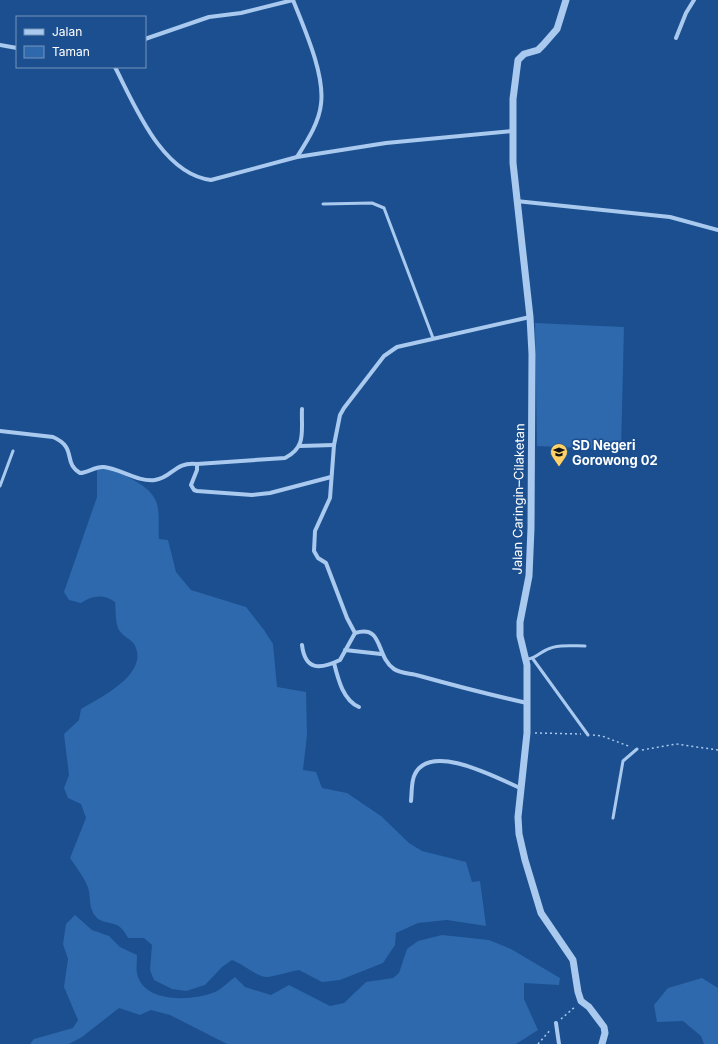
<svg xmlns="http://www.w3.org/2000/svg" width="718" height="1044" viewBox="0 0 718 1044" font-family="Inter,sans-serif">
	<style>
		.green { fill: #2e69ad }
		.lines { fill: none; stroke-linecap: round; stroke-linejoin: round }
		.path { stroke: #a9c9ee; stroke-width: 1.5; stroke-dasharray: 2 3; stroke-linecap: butt }
		.service { stroke: #a9c9ee; stroke-width: 3 }
		.minor { stroke: #a9c9ee; stroke-width: 4 }
		.tertiary { stroke: #a9c9ee; stroke-width: 7 }
		.labels { text-anchor: middle; dominant-baseline: central; stroke-width: 3; stroke-linejoin: round; paint-order: stroke }
		.poi-label { font-size: 13px; font-weight: bold; fill: #fff; stroke: #1b4f8f; text-anchor: start }
		.street-label { font-size: 13px; fill: #fff; stroke: #1b4f8f }
	</style>
	<rect width="100%" height="100%" fill="#1b4f8f"/>
	<!-- green -->
	<g class="green">
		<polygon points="535,323 624,327 621,450 537,446"/>
		<path d="M107,467C123,475 152,485 157,504C160,514 158,528 159,539L168,540L176,572L191,590L246,607L264,630L273,644L277,687L306,692L307,735L303,770L316,772L322,788L347,793L381,816L409,843L422,851L466,862L472,882L480,881L486,926L447,920L418,923L396,933L395,945L383,963L340,980L322,982L299,970C292,971 272,977 267,977C257,977 243,964 232,960L222,967L205,985L186,991L172,989L154,980L150,970L152,945L144,938H128C118,917 106,927 96,917C87,907 92,896 87,885C83,876 76,867 70,858L86,818L81,804L68,798L64,788L69,775L64,734L79,720L81,709C101,697 151,673 134,644C131,639 122,636 119,630C115,623 116,610 115,602C104,594 92,595 81,603L69,600L64,592L97,497V469Z"/>
		<path d="M75,915L92,930L109,936L120,947L137,955C137,961 136,967 137,973C143,1004 193,1001 215,992C222,989 228,982 235,977L245,987L271,995L289,985L330,1006L344,1003L366,982L393,978L399,973L407,949L418,941L442,935L489,940L511,949L560,978L559,985L524,983V999L538,1030L516,1044H227L170,1015L151,1010L140,1015L119,1008L82,1037L69,1044H30L34,1039L73,1028L78,1020L64,987L68,959L63,944L66,924Z"/>
		<polygon points="702,978 718,988 718,1044 704,1044 701,1036 683,1021 657,1022 654,1005 668,988"/>
	</g>
	<g class="lines">
		<!-- path -->
		<g class="path">
			<polyline points="535,733 581,734"/>
			<polyline points="593,735 602,736 631,747"/>
			<polyline points="642,750 676,744 718,750"/>
			<polyline points="561,1019 576,1006"/>
			<polyline points="538,1044 551,1029"/>
		</g>
		<!-- service -->
		<g class="service">
			<polyline points="323,204 372,203 384,208 433,338"/>
			<polyline points="0,486 13,451"/>
			<path d="M527,659C535,659 539,653 546,650C557,644 573,646 585,646"/>
			<polyline points="533,659 588,735"/>
			<polyline points="613,818 623,761 637,749"/>
		</g>
		<!-- minor -->
		<g class="minor">
			<path d="M293,0C304,28 325,74 321,104C319,123 307,141 297,157"/>
			<polyline points="676,38 686,13 694,0"/>
			<polyline points="145,39 209,17 241,13 293,0"/>
			<polyline points="0,45 17,48"/>
			<path d="M115,67C135,106 162,174 211,180L297,157L386,143L512,131"/>
			<polyline points="516,201 670,217 718,230"/>
			<path d="M0,431L53,437C78,448 62,462 80,473C88,473 95,466 104,467C121,469 137,482 155,480C172,478 175,461 197,464V470L191,485L194,490L197,491L252,495L270,493L331,477"/>
			<polyline points="300,446 334,445"/>
			<path d="M197,464L285,458C307,447 301,431 302,409"/>
			<polyline points="355,633 347,618 326,563 318,558 314,551 315,531 330,498 334,445 340,415 344,408 384,356 397,347 530,317"/>
			<path d="M302,645C305,670 319,670 340,660L355,633C384,624 375,656 394,669C401,674 412,673 420,676C456,686 491,695 527,703"/>
			<polyline points="345,650 381,654"/>
			<path d="M334,663C338,679 343,700 359,707"/>
			<path d="M411,801C412,792 411,781 415,774C431,742 497,778 520,788"/>
			<polyline points="556,1023 559,1044"/>
		</g>
		<!-- tertiary -->
		<polyline class="tertiary" points="566,0 557,29 543,45 538,50 524,54 518,60 513,99 513,163 530,317 532,354 531,528 529,576 520,622 520,636 527,665 527,733 518,817 519,834 525,860 541,913 573,960 578,992 581,1001 589,1007 604,1027 605,1033 602,1044"/>
	</g>
	<!-- icons -->
	<defs>
		<symbol id="school-pin" viewBox="-11 -11 22 30"><path d="M0 17L-7.5 6A9.5 9.5 0 1 1 7.5 6Z" fill="#ffd166" stroke="#1b4f8f"/><path d="M0-5L7-2L0 1L-7-2ZM-4 1L0 2.5L4 1V4Q0 6-4 4Z" fill="#111"/></symbol>
	</defs>
	<g fill-rule="evenodd">
		<use href="#school-pin" x="549" y="442" width="20" height="27"/>
	</g>
	<g class="labels">
		<!-- poi labels -->
		<g class="poi-label">
			<text x="572" y="445">SD Negeri<tspan x="572" dy="15">Gorowong 02</tspan></text>
		</g>
		<!-- street labels -->
		<g class="street-label">
			<text transform="translate(518 499) rotate(-89)">Jalan Caringin–Cilaketan</text>
		</g>
	</g>
	<!-- legend -->
	<rect x="16" y="16" width="130" height="52" fill="#1b4f8f" stroke="#7695bc"/>
	<rect x="24" y="29" width="20" height="6" fill="#a9c9ee" stroke="#7695bc"/>
	<text x="52" y="36" font-size="12" fill="#ffffff">Jalan</text>
	<rect x="24" y="46" width="20" height="12" fill="#2e69ad" stroke="#7695bc"/>
	<text x="52" y="56" font-size="12" fill="#ffffff">Taman</text>
</svg>
